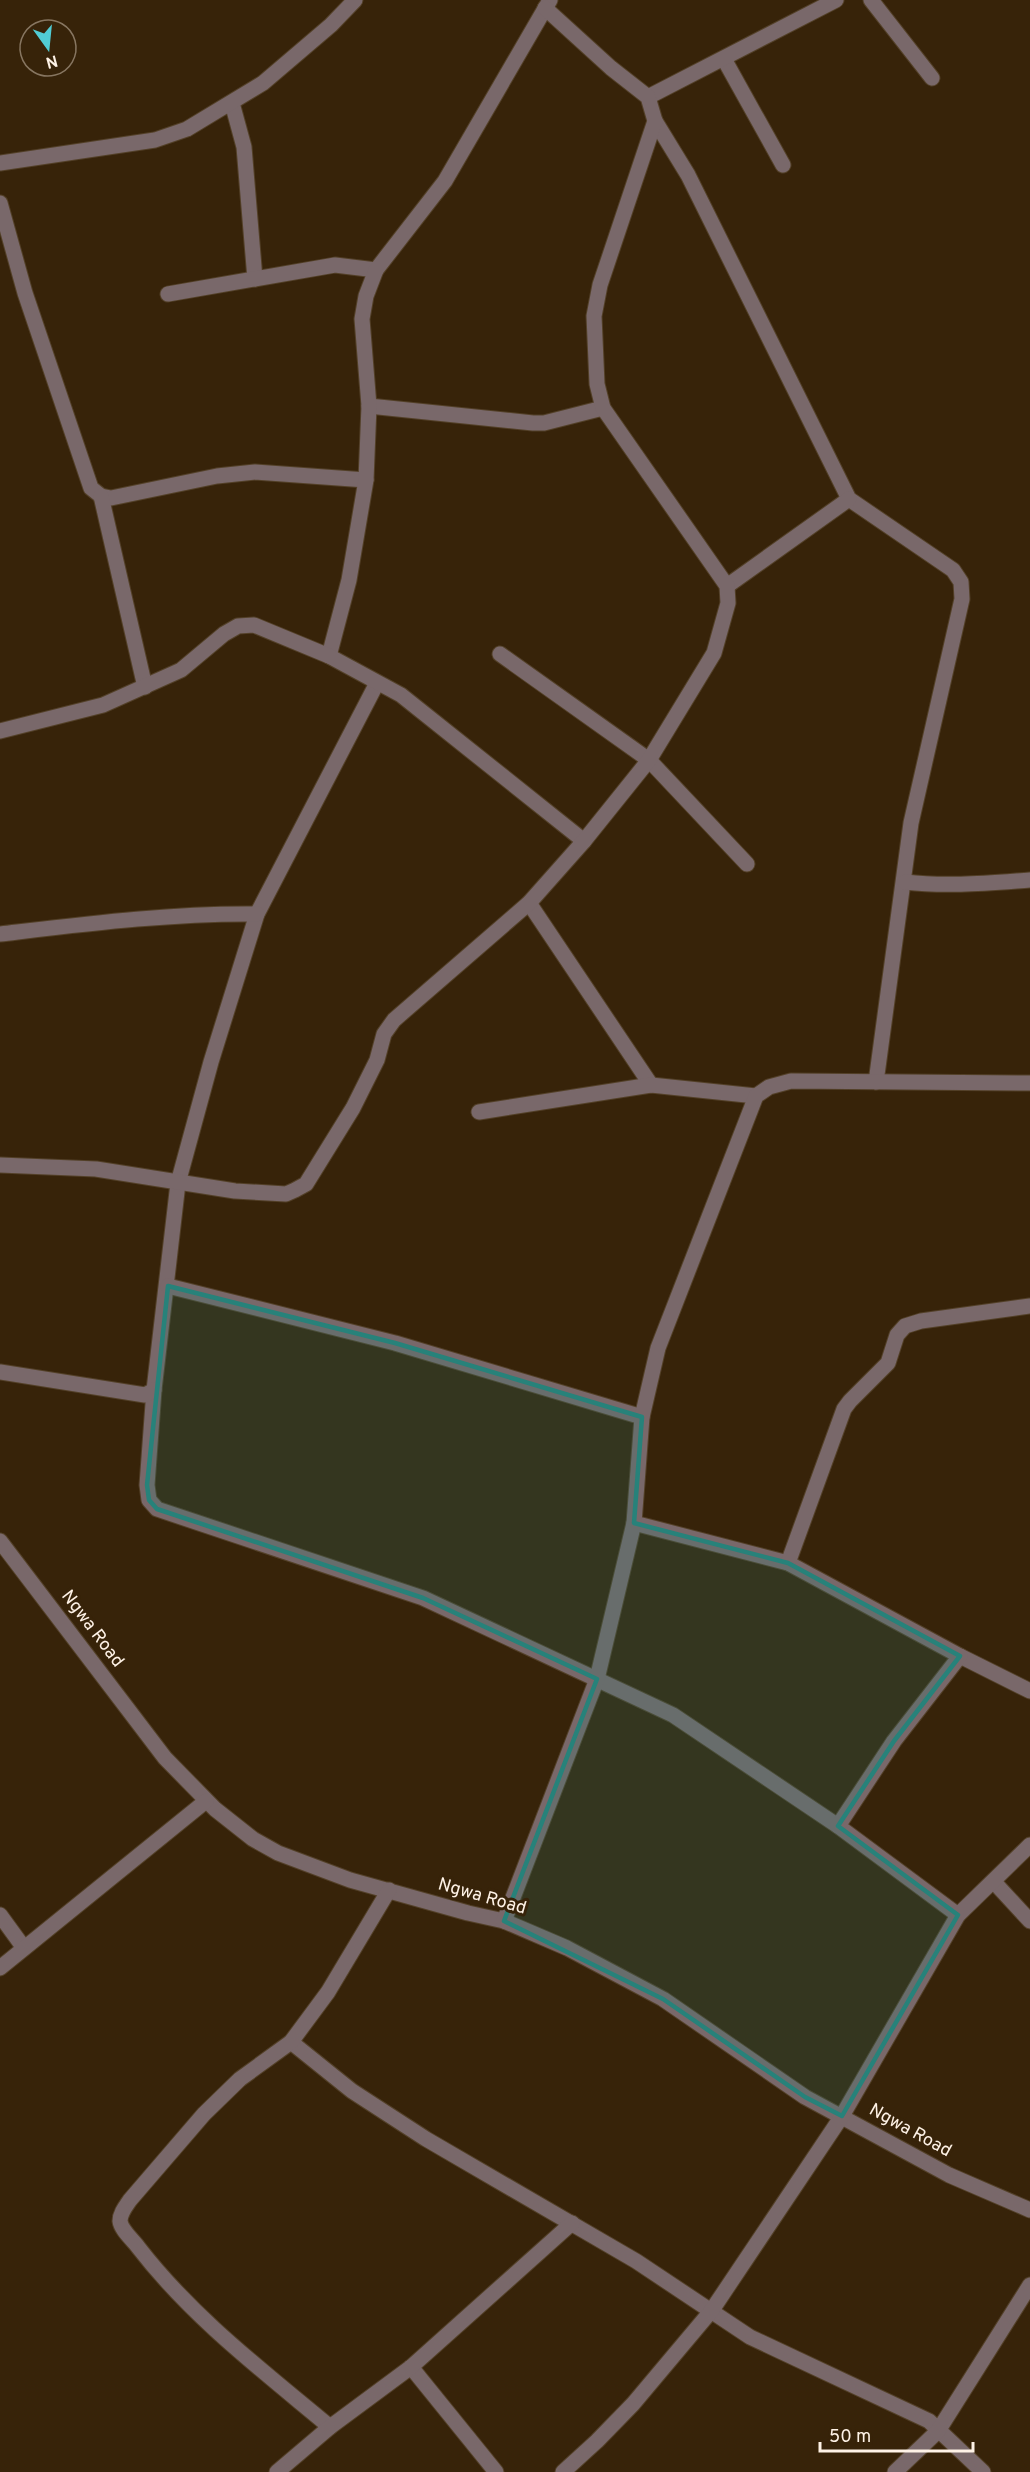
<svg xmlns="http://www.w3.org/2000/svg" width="1030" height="2472" viewBox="0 0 1030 2472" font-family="Overpass,sans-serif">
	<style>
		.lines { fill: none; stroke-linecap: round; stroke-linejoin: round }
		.minor-casing { stroke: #534028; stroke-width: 17 }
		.minor { stroke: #79686a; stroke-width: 15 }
		.marked { fill: #27827a; fill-opacity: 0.2; stroke: #27827a; stroke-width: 4.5; stroke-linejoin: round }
		.labels { text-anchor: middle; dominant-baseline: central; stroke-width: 6; stroke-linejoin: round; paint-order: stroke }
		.street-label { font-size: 18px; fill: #fef2e6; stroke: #372309 }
	</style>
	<rect width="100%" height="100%" fill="#372309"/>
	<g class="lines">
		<defs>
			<g id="minor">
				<polyline points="871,0 932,78"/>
				<polyline points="724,59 783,165"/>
				<polyline points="648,97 836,0"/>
				<polyline points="232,103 244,147 255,279"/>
				<polyline points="655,121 688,175 849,499 953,570 961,582 962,599 911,823 876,1082"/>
				<polyline points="0,163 155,140 187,129 263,83 331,25 355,0"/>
				<polyline points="0,203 25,293 91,488 101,496 111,498 217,476 255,472 366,480"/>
				<polyline points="168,294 335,265 376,270"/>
				<polyline points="369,406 533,423 544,423 603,408"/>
				<polyline points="101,496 145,687"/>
				<polyline points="727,586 849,499"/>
				<polyline points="500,654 649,760 747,864"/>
				<polyline points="329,656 349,580 366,480 369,406 362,319 366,296 376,270 445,181 550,0"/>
				<polyline points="377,683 257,914 211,1062 178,1183 154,1390 147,1485 149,1500 157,1509 423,1598 673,1715 838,1826 958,1915"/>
				<polyline points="0,731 103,705 181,670 224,634 238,626 254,625 329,656 401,695 584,841"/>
				<path d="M905,882C947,887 988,883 1030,880"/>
				<polyline points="529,903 651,1085"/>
				<path d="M0,934C85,924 171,913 257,914"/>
				<polyline points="479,1112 651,1085 756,1096"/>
				<polyline points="0,1165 96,1169 235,1191 286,1194 295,1190 306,1184 353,1108 377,1060 384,1034 394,1020 529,903 584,841 649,760 714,653 728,603 727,586 603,408 597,384 594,316 600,285 655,121 648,97 611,68 545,8"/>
				<polyline points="168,1286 395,1343 642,1417"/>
				<polyline points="0,1372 145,1395 154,1390"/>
				<polyline points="634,1523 788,1563 960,1656 1030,1691"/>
				<polyline points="0,1541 165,1758 215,1809 253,1839 278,1853 350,1880 468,1913 504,1921 567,1948 663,1999 805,2097 949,2175 1030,2210"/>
				<polyline points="788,1563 844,1409 850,1401 888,1363 897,1335 905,1326 921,1321 1030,1306"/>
				<polyline points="838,1826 894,1741 960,1656"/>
				<polyline points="994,1882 1030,1921"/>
				<polyline points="0,1915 24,1948"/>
				<polyline points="504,1921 597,1679 634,1523 642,1417 658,1348 756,1096 769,1087 791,1081 1030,1083"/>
				<polyline points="0,1968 206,1801"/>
				<polyline points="291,2042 352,2091 426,2139 636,2261 750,2337 929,2421 983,2472"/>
				<polyline points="411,2367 496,2472"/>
				<path d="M330,2427C263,2371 192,2317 138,2247C133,2240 121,2230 120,2221C120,2213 126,2206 130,2200L204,2114L240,2079L291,2042L328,1992L389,1890"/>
				<polyline points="277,2472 330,2427 411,2367 572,2223"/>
				<polyline points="563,2472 597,2441 633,2404 712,2310 842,2116 958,1915 1030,1845"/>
				<polyline points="895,2472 938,2431 1030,2285"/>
			</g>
		</defs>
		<!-- minor casing -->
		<use href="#minor" class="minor-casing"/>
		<!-- minor -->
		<use href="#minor" class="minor"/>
	</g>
	<!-- marked area -->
	<path class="marked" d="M168,1286L395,1343L642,1417L634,1523L788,1563L960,1656L894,1741L838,1826L958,1915L842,2116L805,2097L663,1999L504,1921L597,1679L423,1598L157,1509L149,1500L147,1485Z"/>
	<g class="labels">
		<!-- street labels -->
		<g class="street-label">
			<text transform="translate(92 1629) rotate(53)">Ngwa Road</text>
			<text transform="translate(482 1897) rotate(16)">Ngwa Road</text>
			<text transform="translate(910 2131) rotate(29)">Ngwa Road</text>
		</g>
	</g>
	<!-- north arrow -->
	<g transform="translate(48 48) rotate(165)"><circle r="28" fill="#372309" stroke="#877661" stroke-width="1.5"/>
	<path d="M0-4.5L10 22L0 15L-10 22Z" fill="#51ccd4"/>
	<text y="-9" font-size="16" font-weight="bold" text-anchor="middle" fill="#fef2e6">N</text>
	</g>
	<!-- scale -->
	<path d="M820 2442v9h153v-9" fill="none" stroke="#fef2e6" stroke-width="3"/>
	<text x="829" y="2442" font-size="18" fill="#fef2e6" stroke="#372309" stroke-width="4.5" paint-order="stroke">50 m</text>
</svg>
